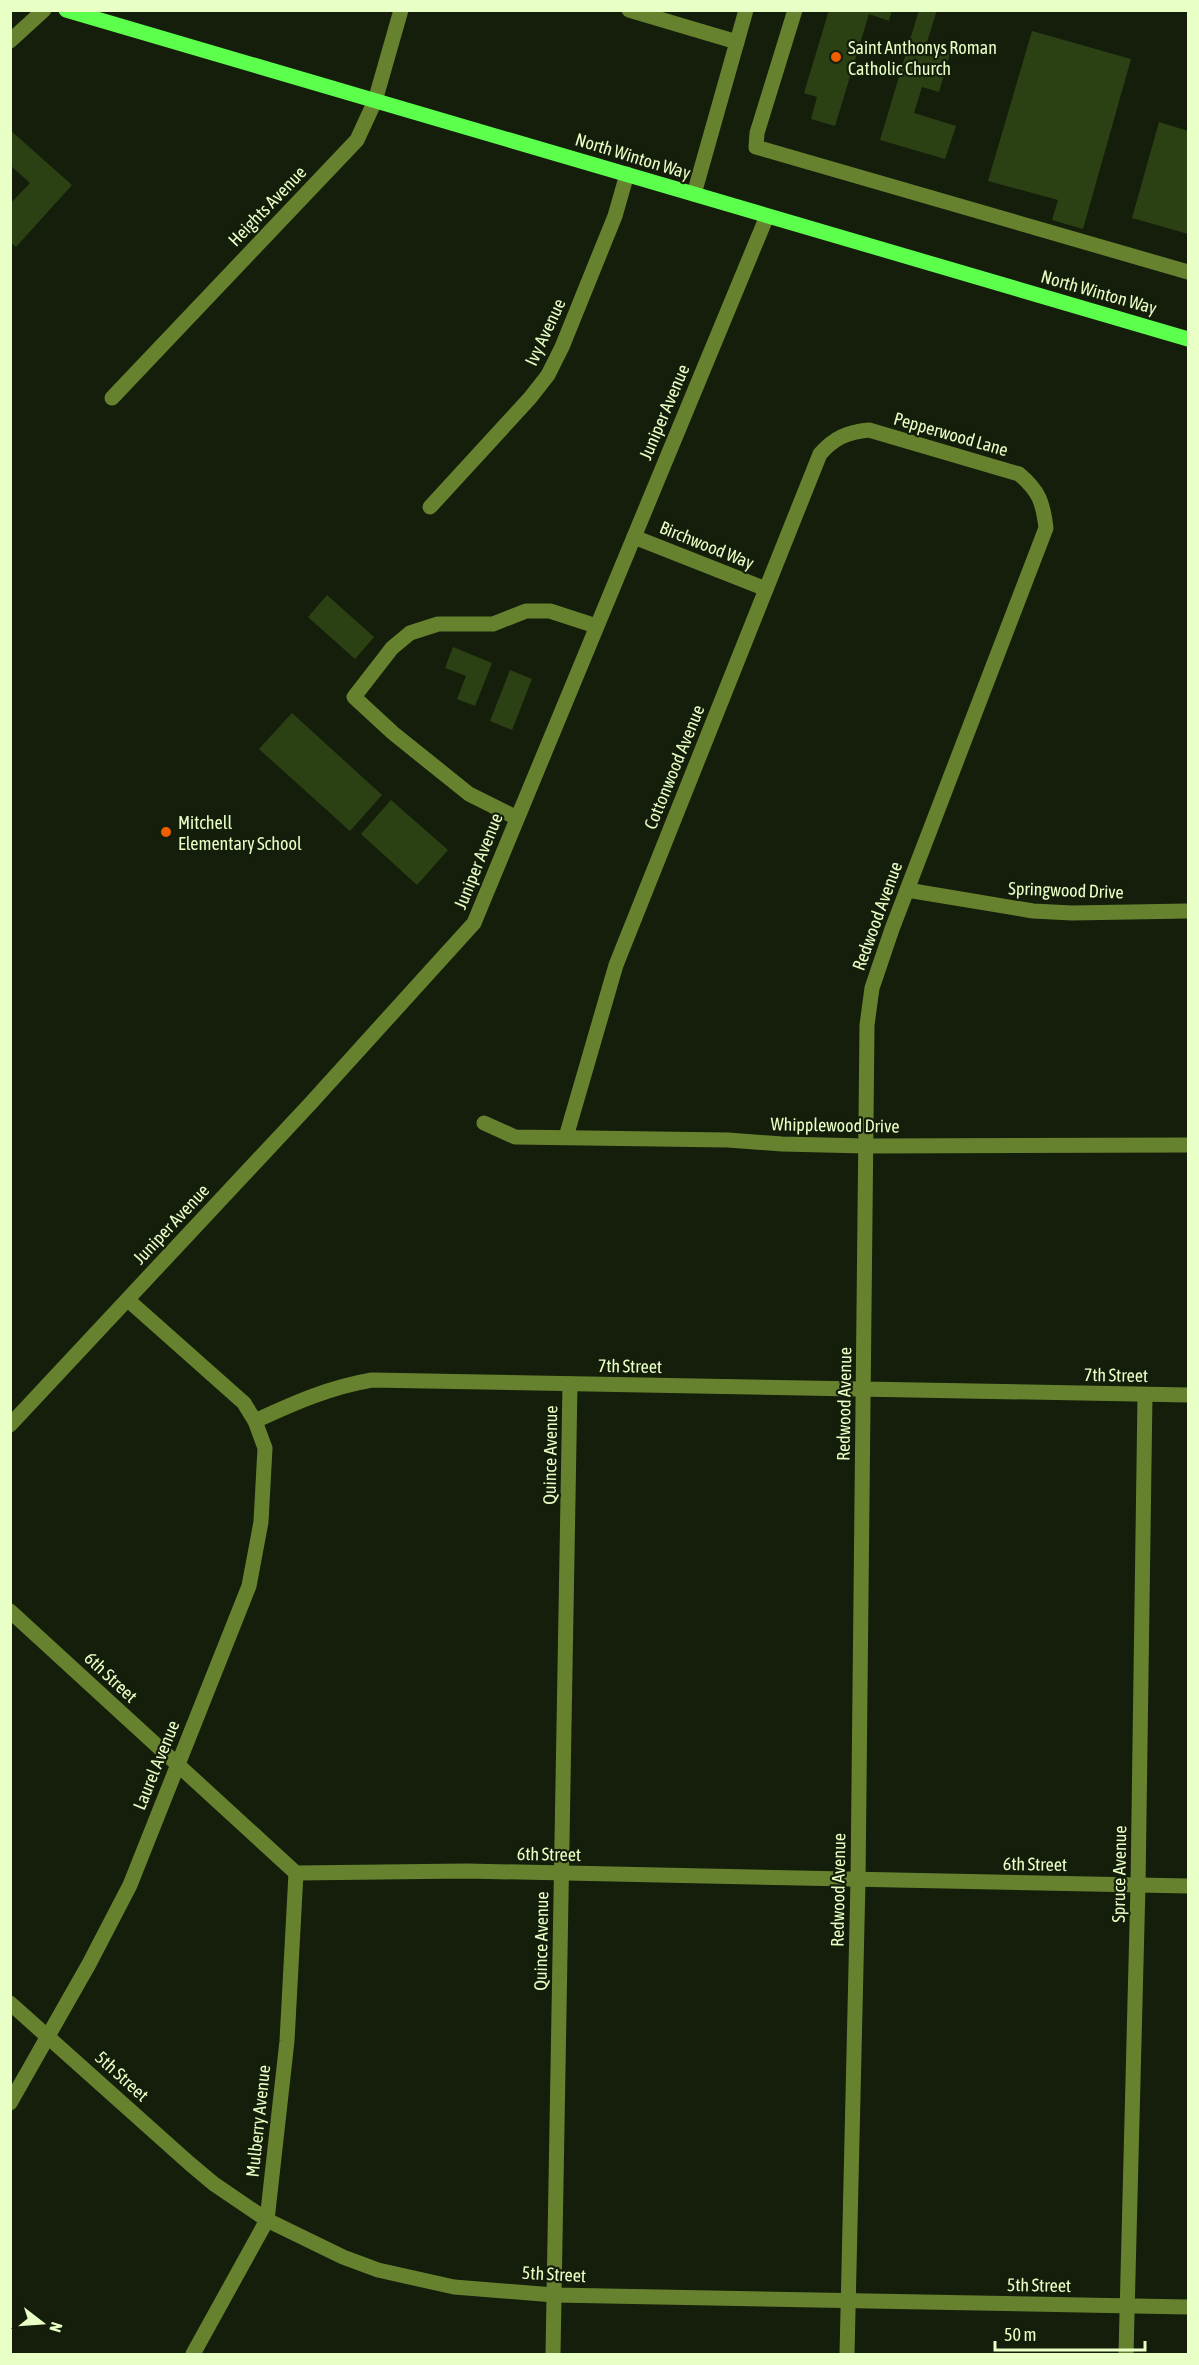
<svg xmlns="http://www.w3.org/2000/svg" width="1199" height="2365" viewBox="0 0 1199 2365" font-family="'Asap Condensed',sans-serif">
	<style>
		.building { fill: #2b4114 }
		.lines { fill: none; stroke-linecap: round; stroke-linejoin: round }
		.minor { stroke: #67822f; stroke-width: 15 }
		.major { stroke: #5dff4d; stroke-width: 15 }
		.poi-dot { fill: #f15e00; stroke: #151e0a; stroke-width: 2 }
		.labels { text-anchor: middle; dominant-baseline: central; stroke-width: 4.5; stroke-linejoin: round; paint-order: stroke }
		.poi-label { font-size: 18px; fill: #e8ffc6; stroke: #151e0a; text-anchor: start }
		.street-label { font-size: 18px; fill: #e8ffc6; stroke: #151e0a }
	</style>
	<rect width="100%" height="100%" fill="#151e0a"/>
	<!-- building -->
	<g class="building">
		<polygon points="829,10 892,10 889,21 869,14 835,126 811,119 817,97 804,93"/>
		<polygon points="919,10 937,10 927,42 951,50 939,92 922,87 914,113 956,126 945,159 880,140"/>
		<polygon points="1032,31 1131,59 1083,229 1052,220 1058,200 988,181"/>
		<polygon points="1159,122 1188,131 1188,234 1132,218"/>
		<polygon points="10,130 72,185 16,247 10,242 10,204 30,183 10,165"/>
		<polygon points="327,595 374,637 355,659 308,617"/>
		<polygon points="453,647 492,663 475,706 457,699 466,676 445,668"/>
		<polygon points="510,670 532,679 512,730 490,721"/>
		<polygon points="292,713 382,795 350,831 259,749"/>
		<polygon points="391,800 448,850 417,885 361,834"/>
	</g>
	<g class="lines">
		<!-- minor -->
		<g class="minor">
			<polyline points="629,10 737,42"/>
			<polyline points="795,10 757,133 756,147 1188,272"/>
			<polyline points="10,41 44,10"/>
			<polyline points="694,194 746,10"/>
			<polyline points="112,398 357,140 375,101 401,10"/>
			<polyline points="430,507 530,398 548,375 562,347 615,216 627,174"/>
			<polyline points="634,537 766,589"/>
			<polyline points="517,818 469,794 393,733 354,697 392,648 410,633 438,624 493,624 526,611 550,611 596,626"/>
			<polyline points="907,890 1033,911 1072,913 1188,911"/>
			<polyline points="484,1123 515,1137 728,1140 782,1144 866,1146 1188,1145"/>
			<path d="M566,1137L616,965L820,454C834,438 847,432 869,430L1019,474C1039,491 1043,502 1046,528L892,929L872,988L867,1025L858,1881L847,2354"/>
			<path d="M255,1421C294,1403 330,1387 372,1380L1188,1395"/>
			<polyline points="10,1425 310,1104 474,923 767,216"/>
			<polyline points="10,1611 296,1873 467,1871 1188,1886"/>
			<polyline points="10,2003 189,2163 214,2184 267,2220 343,2257 378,2270 454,2287 554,2295 1188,2307"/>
			<polyline points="10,2103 89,1964 130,1885 249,1586 261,1522 265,1448 255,1421 244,1403 128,1300"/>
			<polyline points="193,2354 267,2220 287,2041 296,1873"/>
			<polyline points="553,2354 570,1384"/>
			<polyline points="1126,2354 1138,1885 1145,1395"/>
		</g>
		<!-- major -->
		<polyline class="major" points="66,10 1188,339"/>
	</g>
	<!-- markers -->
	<g class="poi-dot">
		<circle cx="836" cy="57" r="6"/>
		<circle cx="166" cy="832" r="6"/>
	</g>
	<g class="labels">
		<!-- poi labels -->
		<g class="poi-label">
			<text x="848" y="47">Saint Anthonys Roman<tspan x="848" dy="21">Catholic Church</tspan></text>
			<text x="178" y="822">Mitchell<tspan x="178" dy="21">Elementary School</tspan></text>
		</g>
		<!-- street labels -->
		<g class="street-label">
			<text transform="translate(633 156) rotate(17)">North Winton Way</text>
			<text transform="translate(267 206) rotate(-46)">Heights Avenue</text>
			<text transform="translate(1099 292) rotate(16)">North Winton Way</text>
			<text transform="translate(545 332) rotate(-65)">Ivy Avenue</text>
			<text transform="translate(664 412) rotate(-67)">Juniper Avenue</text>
			<text transform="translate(951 434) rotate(16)">Pepperwood Lane</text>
			<text transform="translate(707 545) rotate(22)">Birchwood Way</text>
			<text transform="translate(674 767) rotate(-68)">Cottonwood Avenue</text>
			<text transform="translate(478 861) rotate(-68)">Juniper Avenue</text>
			<text transform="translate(1066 890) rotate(2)">Springwood Drive</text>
			<text transform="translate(877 916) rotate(-70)">Redwood Avenue</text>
			<text transform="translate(835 1125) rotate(1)">Whipplewood Drive</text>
			<text transform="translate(171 1224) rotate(-47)">Juniper Avenue</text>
			<text transform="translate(630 1366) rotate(1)">7th Street</text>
			<text transform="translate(1116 1375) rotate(1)">7th Street</text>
			<text transform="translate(844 1404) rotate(-89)">Redwood Avenue</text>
			<text transform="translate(550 1455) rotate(-89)">Quince Avenue</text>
			<text transform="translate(111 1677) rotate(43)">6th Street</text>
			<text transform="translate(156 1765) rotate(-68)">Laurel Avenue</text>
			<text transform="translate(549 1854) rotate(1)">6th Street</text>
			<text transform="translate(1035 1864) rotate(1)">6th Street</text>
			<text transform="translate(1119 1874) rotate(-89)">Spruce Avenue</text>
			<text transform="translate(838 1890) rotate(-89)">Redwood Avenue</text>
			<text transform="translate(541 1941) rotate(-89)">Quince Avenue</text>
			<text transform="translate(122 2076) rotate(42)">5th Street</text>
			<text transform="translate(258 2121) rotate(-84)">Mulberry Avenue</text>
			<text transform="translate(554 2274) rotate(3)">5th Street</text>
			<text transform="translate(1039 2285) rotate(1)">5th Street</text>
		</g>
	</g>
	<!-- border -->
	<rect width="1199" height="2365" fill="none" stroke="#e8ffc6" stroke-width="24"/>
	<!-- north arrow -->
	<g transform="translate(42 2323) rotate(107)" stroke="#151e0a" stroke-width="4.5" paint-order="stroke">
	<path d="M0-4.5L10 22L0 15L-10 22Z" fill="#e8ffc6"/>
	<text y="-9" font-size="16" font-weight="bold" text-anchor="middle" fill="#e8ffc6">N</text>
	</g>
	<!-- scale -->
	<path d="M995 2341v9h150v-9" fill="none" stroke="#e8ffc6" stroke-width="3"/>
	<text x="1004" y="2341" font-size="18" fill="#e8ffc6" stroke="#151e0a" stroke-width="4.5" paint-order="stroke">50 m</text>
</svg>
